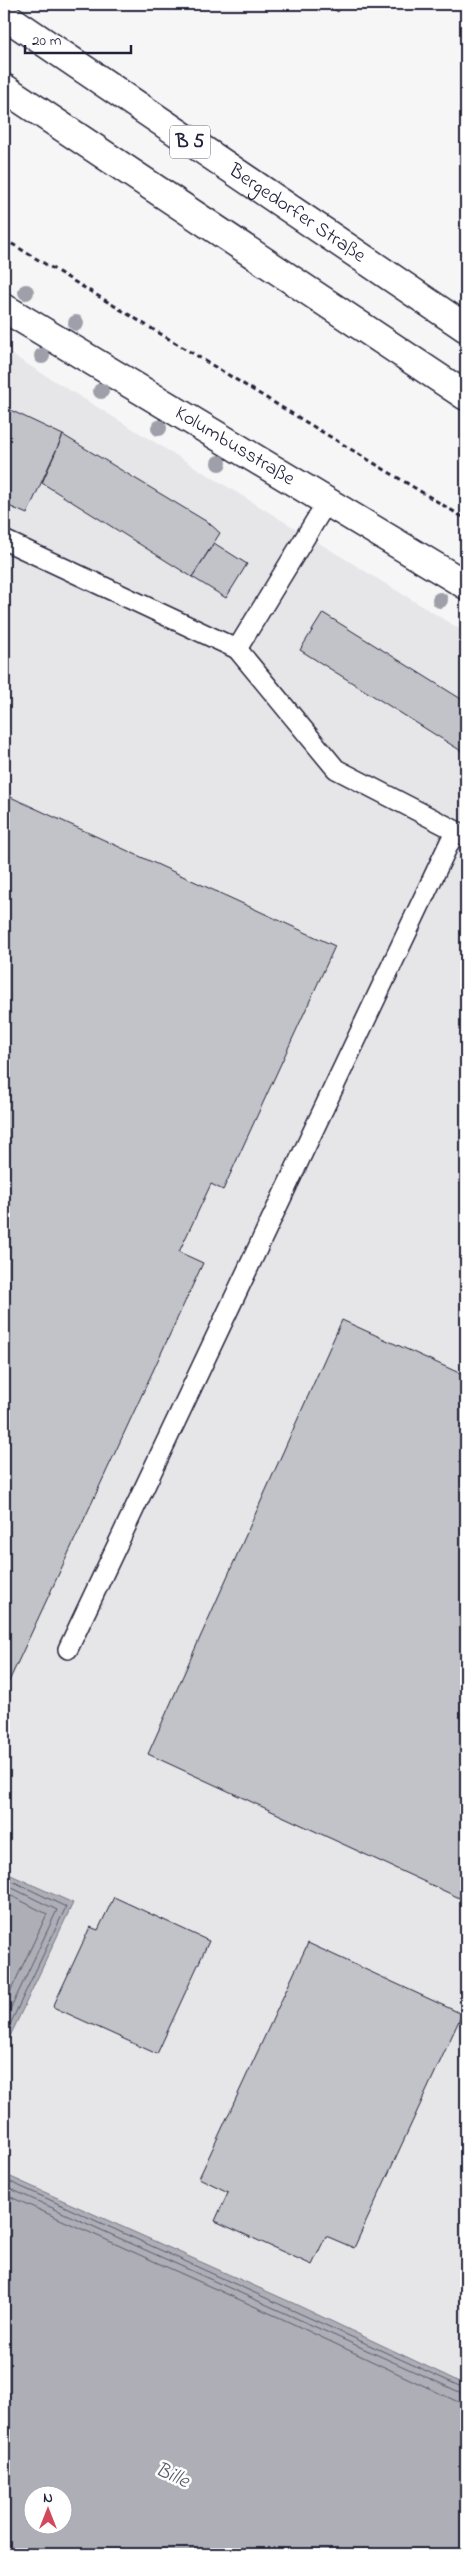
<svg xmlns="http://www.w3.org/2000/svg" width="470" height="2558" viewBox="0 0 470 2558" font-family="'Indie Flower',sans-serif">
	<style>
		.built { fill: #e6e6e9 }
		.water { fill: #aeaeb7; stroke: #767685; fill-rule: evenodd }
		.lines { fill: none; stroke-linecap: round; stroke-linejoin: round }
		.shore { stroke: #5a5a6d; stroke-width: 1 }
		.building { fill: #c2c2c9; stroke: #22223b }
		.service-casing { stroke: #22223b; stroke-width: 22 }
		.minor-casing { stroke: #22223b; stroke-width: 31 }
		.trunk-casing { stroke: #22223b; stroke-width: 31 }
		.path { stroke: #22223b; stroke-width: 3; stroke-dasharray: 5 4; stroke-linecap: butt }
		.service { stroke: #fff; stroke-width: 19 }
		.minor { stroke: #fff; stroke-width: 28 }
		.trunk { stroke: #fff; stroke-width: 28 }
		.tree { fill: #9f9faa }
		.labels { text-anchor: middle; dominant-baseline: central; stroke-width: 5; stroke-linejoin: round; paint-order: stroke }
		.shield { fill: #fff; stroke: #646476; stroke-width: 1 }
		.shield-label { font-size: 19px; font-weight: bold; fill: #22223b }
		.street-label { font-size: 20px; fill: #22223b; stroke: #fff }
		.water-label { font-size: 21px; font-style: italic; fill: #5a5a6d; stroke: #fff }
	</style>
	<rect width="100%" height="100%" fill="#f6f6f7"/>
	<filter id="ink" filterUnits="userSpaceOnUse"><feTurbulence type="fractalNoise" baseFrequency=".02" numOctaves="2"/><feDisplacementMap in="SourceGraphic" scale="10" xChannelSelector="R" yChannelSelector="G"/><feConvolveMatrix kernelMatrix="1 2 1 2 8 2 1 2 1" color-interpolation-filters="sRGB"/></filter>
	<g filter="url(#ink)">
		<!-- built -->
		<polygon class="built" points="4,350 466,633 466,2385 295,2304 4,2174 4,2049 73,1903 4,1872"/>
		<!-- water -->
		<g class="water">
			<polygon points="4,1872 73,1903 4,2049"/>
			<path d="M4,2174L295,2304L466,2385V2554H4ZM32,2496H62V2526H32Z"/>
		</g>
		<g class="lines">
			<!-- shore -->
			<g class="shore">
				<polyline points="4,1877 66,1907 4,2037"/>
				<polyline points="4,1884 57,1910 4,2023"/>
				<polyline points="4,1892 47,1914 4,2005"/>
				<polyline points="4,2179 466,2389"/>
				<polyline points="4,2186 466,2395"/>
				<polyline points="4,2194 287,2321 456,2401 466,2403"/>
			</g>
		</g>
		<!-- building -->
		<g class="building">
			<polygon points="325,4 343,4 338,12"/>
			<polygon points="4,407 63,435 27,514 4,504"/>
			<polygon points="63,435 209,523 220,533 192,577 42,483"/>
			<polygon points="214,543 247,564 226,598 192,577"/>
			<polygon points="323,613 466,702 466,754 300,650"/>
			<polygon points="4,794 335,946 223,1190 211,1184 179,1252 203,1263 4,1692"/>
			<polygon points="342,1320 466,1376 466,1901 148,1754"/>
			<polygon points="114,1897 209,1941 157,2054 53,2007 90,1927 98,1930"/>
			<polygon points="308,1943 462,2014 354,2248 326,2236 312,2265 215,2221 228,2192 199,2178"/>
		</g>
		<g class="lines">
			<defs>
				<g id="service">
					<polyline points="4,540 237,649 328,500"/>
					<polyline points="237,649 336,769 466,836"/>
					<polyline points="68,1649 455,831"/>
				</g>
				<g id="minor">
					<path id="s1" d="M4,308L466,585"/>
				</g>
				<g id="trunk">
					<path id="s2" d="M4,15L466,328"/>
					<polyline points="4,88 466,396"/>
				</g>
			</defs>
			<!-- service casing -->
			<use href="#service" class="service-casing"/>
			<!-- minor casing -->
			<use href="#minor" class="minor-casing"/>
			<!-- trunk casing -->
			<use href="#trunk" class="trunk-casing"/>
			<!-- path -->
			<polyline class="path" points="4,239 466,519"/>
			<!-- service -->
			<use href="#service" class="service"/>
			<!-- minor -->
			<use href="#minor" class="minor"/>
			<!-- trunk -->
			<use href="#trunk" class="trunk"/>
		</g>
		<!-- trees -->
		<g class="tree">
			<circle cx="26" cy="292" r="8"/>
			<circle cx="76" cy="323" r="8"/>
			<circle cx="42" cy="356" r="8"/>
			<circle cx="101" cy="391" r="8"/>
			<circle cx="159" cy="428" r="8"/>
			<circle cx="219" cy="463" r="8"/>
			<circle cx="440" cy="600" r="8"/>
		</g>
	</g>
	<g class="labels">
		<!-- shield labels -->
		<rect class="shield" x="170" y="125.5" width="40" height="33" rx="4"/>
		<g class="shield-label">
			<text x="190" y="142">B 5</text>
		</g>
		<!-- street labels -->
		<g class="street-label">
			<text stroke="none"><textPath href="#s2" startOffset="354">Bergedorfer Straße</textPath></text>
			<text stroke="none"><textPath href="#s1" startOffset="269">Kolumbusstraße</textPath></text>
		</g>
		<!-- water labels -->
		<g class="water-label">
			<text transform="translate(172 2476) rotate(25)">Bille</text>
		</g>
	</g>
	<!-- margin -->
	<rect width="470" height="2558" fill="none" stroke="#fff" stroke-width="20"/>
	<rect x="10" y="10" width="450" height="2538" fill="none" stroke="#22223b" stroke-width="2" filter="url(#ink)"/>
	<!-- north arrow -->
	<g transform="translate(48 2510)"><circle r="24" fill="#ffffff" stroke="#a7a7b1"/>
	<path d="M0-4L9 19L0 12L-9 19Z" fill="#d1495b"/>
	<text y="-8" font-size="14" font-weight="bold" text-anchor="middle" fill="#22223b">N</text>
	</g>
	<!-- scale -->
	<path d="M25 45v8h106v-8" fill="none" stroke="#22223b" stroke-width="2.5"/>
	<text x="32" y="45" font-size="15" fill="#22223b" stroke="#ffffff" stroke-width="4" paint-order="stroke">20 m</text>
</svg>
